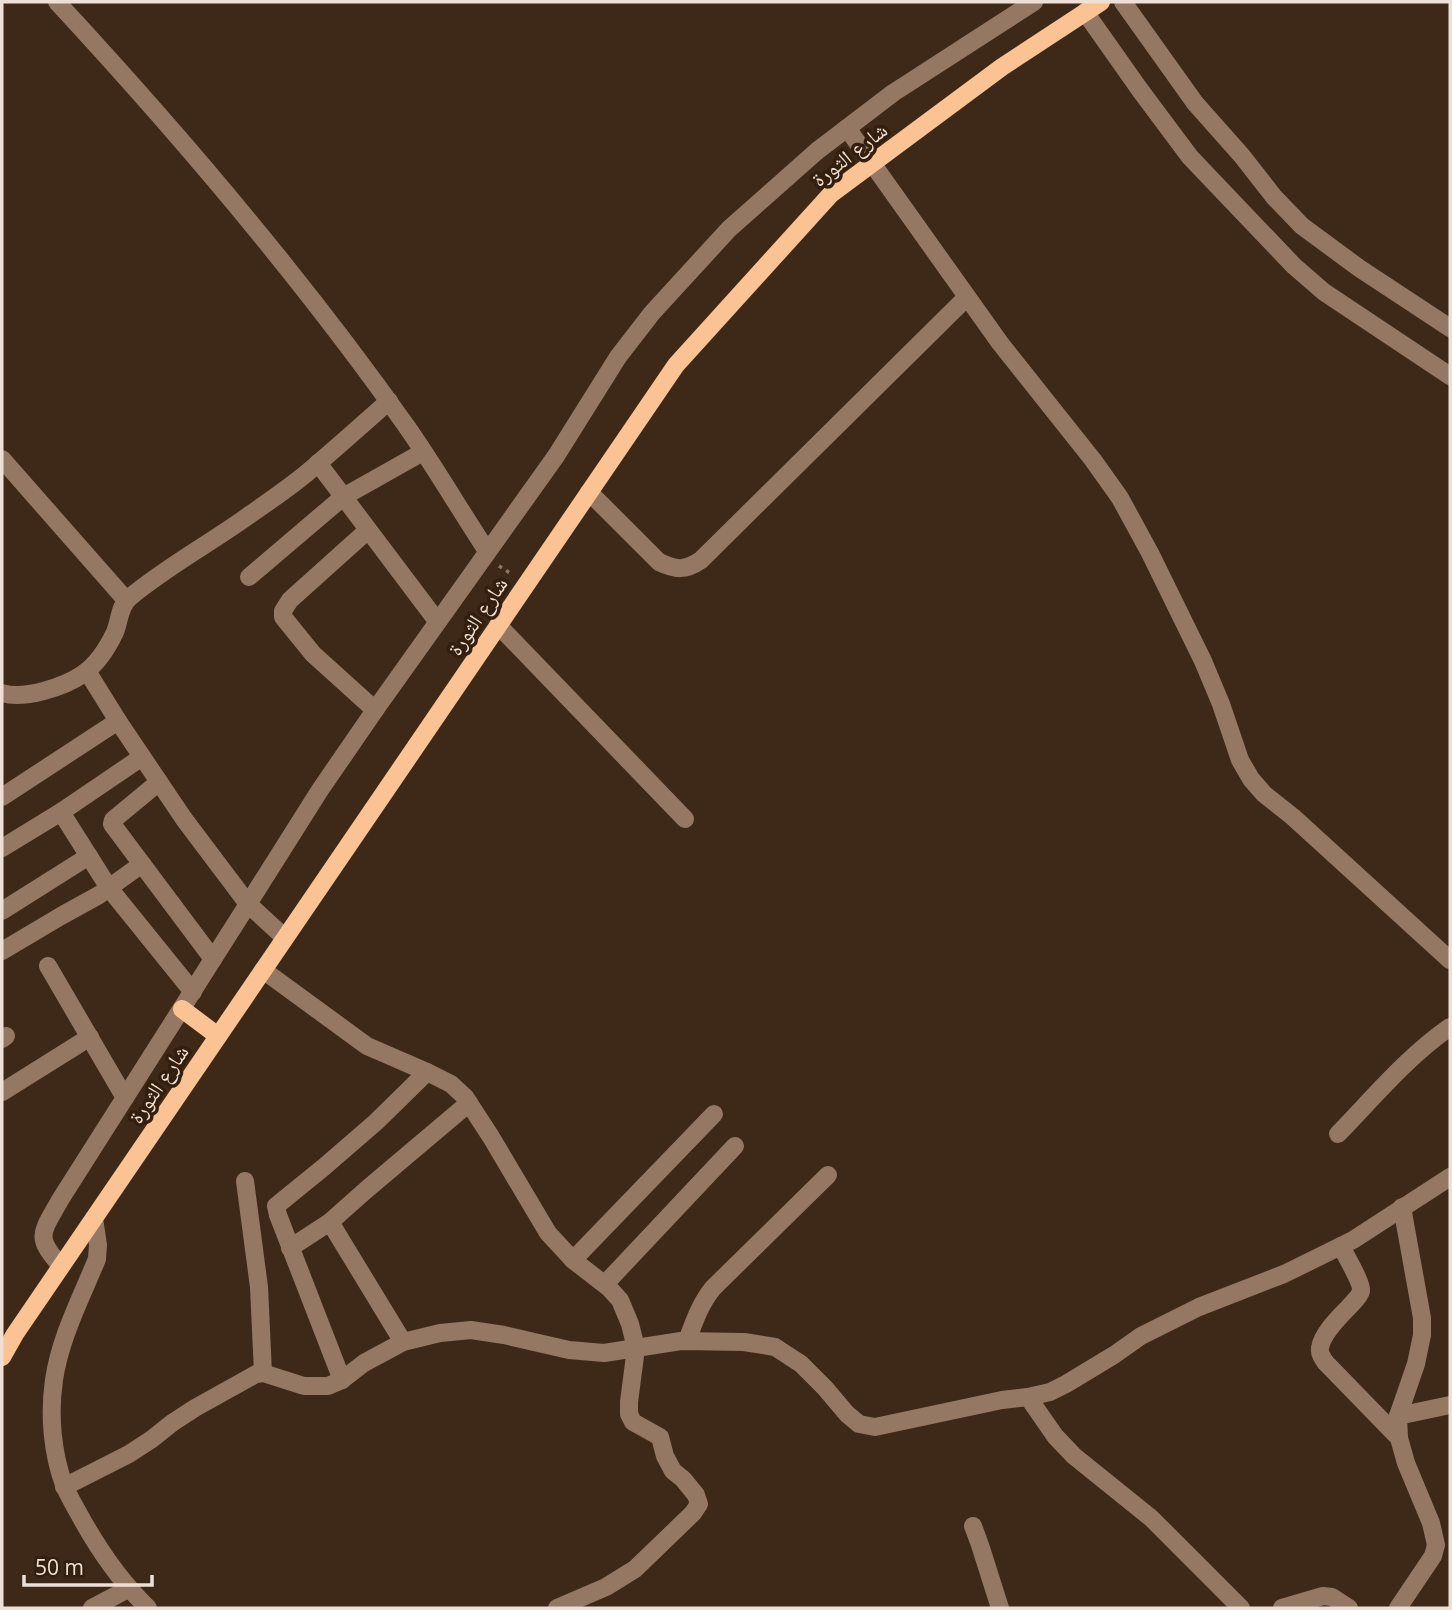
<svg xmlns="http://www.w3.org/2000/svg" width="1452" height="1610" viewBox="0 0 1452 1610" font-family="'Open Sans','Noto Naskh Arabic',sans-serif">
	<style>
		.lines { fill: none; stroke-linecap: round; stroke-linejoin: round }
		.path { stroke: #8a786b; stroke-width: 3.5; stroke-dasharray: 3.5 5; stroke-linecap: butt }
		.minor { stroke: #947863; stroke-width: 18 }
		.major { stroke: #fbc294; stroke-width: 18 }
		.labels { text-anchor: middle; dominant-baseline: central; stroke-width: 7; stroke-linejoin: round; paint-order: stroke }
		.street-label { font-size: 21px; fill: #eee0d6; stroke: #341f0f }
	</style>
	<rect width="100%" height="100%" fill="#3e2919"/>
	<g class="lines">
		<!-- path -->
		<polyline class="path" points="499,566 513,575"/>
		<!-- minor -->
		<g class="minor">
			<path d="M57,2C182,137 301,277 407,427C435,467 460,510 487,551"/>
			<polyline points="1123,2 1195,103 1242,156 1274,197 1302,226 1359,268 1450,328"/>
			<polyline points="1085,12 1140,90 1190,157 1294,266 1324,292 1450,376"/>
			<polyline points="847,128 1000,343 1093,460 1120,498 1150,553 1203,661 1221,704 1240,760 1251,779 1264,794 1293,817 1450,960"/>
			<polyline points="2,459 126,600"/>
			<polyline points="318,463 437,621"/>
			<path d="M589,492L659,562C676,570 685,571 701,560L967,297"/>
			<polyline points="368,530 290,600 283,611 283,617 313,654 375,710"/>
			<polyline points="249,577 343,497 423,452"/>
			<polyline points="498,625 685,819"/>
			<path d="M2,693C24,700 64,687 83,674C97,664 108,647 115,632C120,620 119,607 129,598C166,567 209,544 248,516C268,502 289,488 308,472C335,449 362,425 389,401"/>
			<polyline points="159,782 113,820 112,824 213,959"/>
			<polyline points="2,797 118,721"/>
			<polyline points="61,812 109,888 193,992"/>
			<polyline points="2,848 61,812 142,757"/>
			<polyline points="2,911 89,856"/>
			<polyline points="285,938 248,904 320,790 375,710 556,456 618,357 652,313 729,229 817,151 893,93 1034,2"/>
			<polyline points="2,951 61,916 99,895 142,864"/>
			<polyline points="48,966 125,1098"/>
			<polyline points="263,970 367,1046 427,1072 451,1084 465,1097 491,1137 548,1233 573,1260 609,1288 620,1300 630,1324 636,1348 629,1402 629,1414 633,1422 660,1437 665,1456 673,1471 683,1479 696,1495 699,1504 693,1513 635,1569 606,1587 557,1608"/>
			<polyline points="2,1039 6,1036"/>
			<polyline points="2,1092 90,1037"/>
			<path d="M1338,1134C1374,1097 1407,1057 1450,1027"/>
			<polyline points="245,1181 259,1287 263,1373"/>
			<path d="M94,1218L98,1245L97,1259C81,1298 60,1338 54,1380C49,1414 52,1452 64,1485C68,1495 74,1505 79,1514C98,1549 119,1580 148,1608"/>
			<polyline points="330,1222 403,1342"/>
			<path d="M1341,1246C1345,1255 1362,1282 1361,1291C1359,1298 1352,1303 1348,1308C1338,1318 1322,1334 1320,1348C1319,1354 1323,1359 1326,1363L1399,1438"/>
			<polyline points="290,1248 330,1222 366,1190 469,1103"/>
			<polyline points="573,1260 714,1114"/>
			<path d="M61,1266C34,1236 42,1233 60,1200L248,904L184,819L118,721L87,671"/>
			<polyline points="605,1284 735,1146"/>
			<path d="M687,1341C694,1322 700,1304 713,1288L828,1175"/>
			<polyline points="342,1380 278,1215 276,1206 324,1167 376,1122 427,1072"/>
			<polyline points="1028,1397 1055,1436 1074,1456 1151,1518 1241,1608"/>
			<polyline points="1398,1416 1450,1405"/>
			<polyline points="64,1487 129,1454 152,1439 172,1423 195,1408 256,1374 263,1373 304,1386 328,1386 342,1380 364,1363 403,1342 440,1333 471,1330 504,1335 569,1350 604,1353 681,1341 744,1342 775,1347 801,1364 825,1388 847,1414 859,1424 875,1427 1002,1400 1028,1397 1050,1392 1066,1384 1114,1355 1141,1336 1199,1307 1284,1274 1353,1240 1450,1177"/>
			<polyline points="973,1526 980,1545 1000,1608"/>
			<polyline points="92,1608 128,1589"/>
			<polyline points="1282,1608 1323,1596 1332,1597 1349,1608"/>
			<polyline points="1398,1608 1433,1556 1436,1545 1431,1523 1406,1463 1399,1438 1398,1416 1416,1364 1422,1335 1422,1318 1402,1207"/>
		</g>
		<!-- major -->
		<g class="major">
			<polyline points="182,1009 218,1036"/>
			<polyline points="2,1357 15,1334 676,365 831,194 1002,67 1101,2"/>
		</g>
	</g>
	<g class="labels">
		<!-- street labels -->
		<g class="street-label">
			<text transform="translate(849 154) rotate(-38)">شارع الثورة</text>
			<text transform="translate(477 616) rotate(-56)">شارع الثورة</text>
			<text transform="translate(158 1084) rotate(-56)">شارع الثورة</text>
		</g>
	</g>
	<!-- border -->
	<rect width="1452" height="1610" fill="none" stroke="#eee0d6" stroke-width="7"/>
	<!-- scale -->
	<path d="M24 1575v10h128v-10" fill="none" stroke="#eee0d6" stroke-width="3.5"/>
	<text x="35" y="1575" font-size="21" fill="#eee0d6" stroke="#341f0f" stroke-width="5" paint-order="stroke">50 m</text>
</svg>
